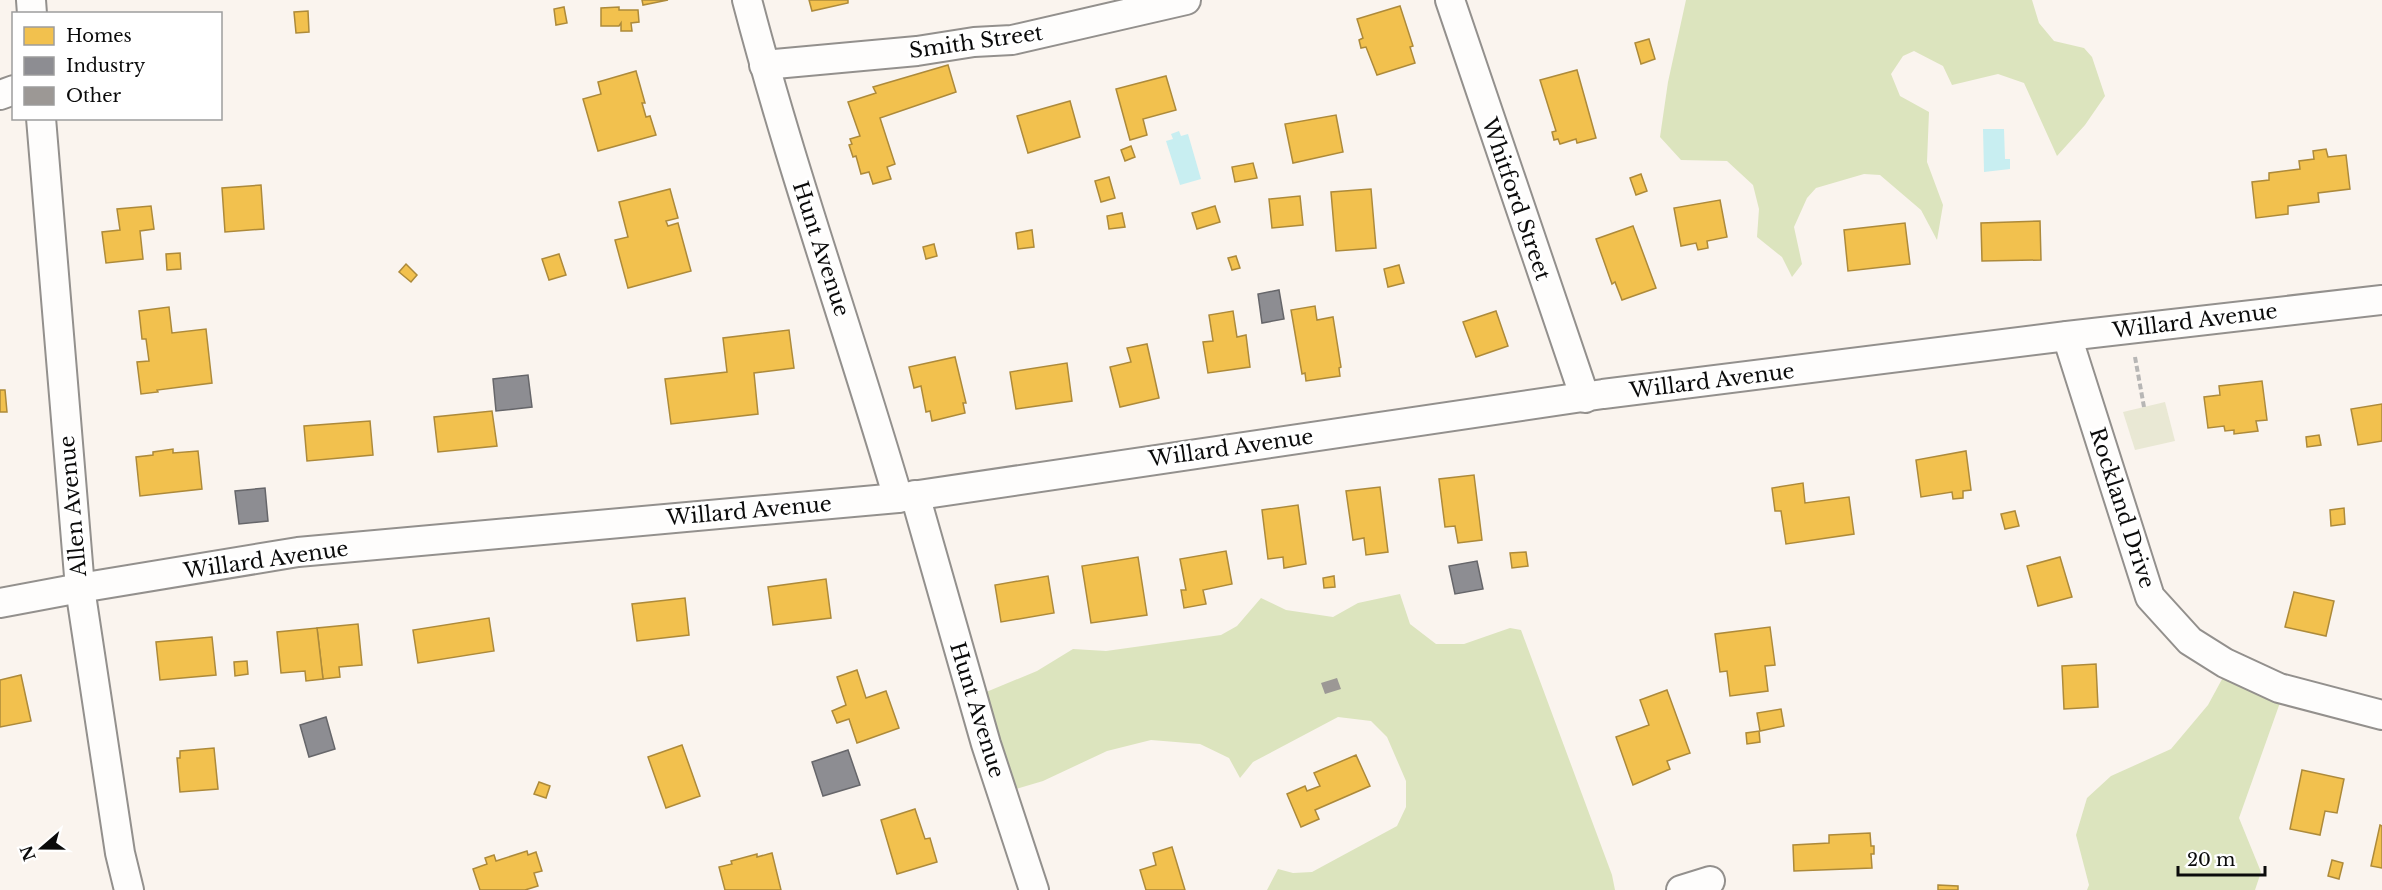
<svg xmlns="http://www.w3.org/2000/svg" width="2382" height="890" viewBox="0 0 2382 890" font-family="'Libre Baskerville',serif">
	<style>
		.forest { fill: #dce4be }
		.cemetery { fill: #e9e8d4 }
		.water { fill: #c8eef1 }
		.homes { fill: #f2c14e; stroke: #ad8a3a; stroke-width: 1.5 }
		.industry { fill: #8d8d92; stroke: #66666a; stroke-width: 1.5 }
		.building { fill: #9c9895 }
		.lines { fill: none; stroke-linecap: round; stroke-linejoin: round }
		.street-casing { stroke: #93908d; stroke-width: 32 }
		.path { stroke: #b7b6b5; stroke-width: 4; stroke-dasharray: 6 3; stroke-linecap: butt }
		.street { stroke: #fefdfc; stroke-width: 28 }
		.labels { text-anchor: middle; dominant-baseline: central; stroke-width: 6; stroke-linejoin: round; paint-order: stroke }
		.street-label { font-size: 21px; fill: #0b0b0b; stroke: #fff }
	</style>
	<rect width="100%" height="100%" fill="#faf4ee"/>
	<!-- forest -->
	<g class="forest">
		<polygon points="1686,0 2032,0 2039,23 2054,41 2084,48 2092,57 2105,96 2085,125 2057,156 2024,83 1998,74 1952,85 1943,66 1914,51 1903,56 1891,74 1900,96 1929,112 1927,162 1943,205 1937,240 1921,210 1880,175 1864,174 1816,188 1807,198 1794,227 1802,264 1792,277 1782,257 1757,237 1759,209 1753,185 1727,161 1681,160 1660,137 1668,82"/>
		<polygon points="1400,594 1410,624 1436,644 1464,644 1510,628 1521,630 1612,875 1615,890 1267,890 1278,869 1293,873 1312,872 1397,826 1406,807 1406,781 1387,737 1371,721 1338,717 1253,762 1240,778 1229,758 1200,744 1151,740 1107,751 1043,781 1006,792 979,695 1037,671 1073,649 1106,651 1221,635 1237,626 1261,598 1286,610 1333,617 1358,603"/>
		<polygon points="2227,670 2282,697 2239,818 2261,872 2255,890 2087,890 2089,885 2076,835 2087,798 2111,776 2171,749 2208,705"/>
	</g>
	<!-- cemetery -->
	<polygon class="cemetery" points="2165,402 2175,441 2135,450 2123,412"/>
	<!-- water -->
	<g class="water">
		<polygon points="1983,129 2004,129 2005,159 2010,159 2010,169 1984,172"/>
		<polygon points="1179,131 1181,136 1188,134 1201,179 1180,185 1166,141 1173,139 1171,134"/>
	</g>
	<!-- homes -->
	<g class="homes">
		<polygon points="642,0 668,0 643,5"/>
		<polygon points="809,0 848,0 848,3 812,11"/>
		<polygon points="1400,6 1413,46 1410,47 1415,63 1377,75 1366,47 1361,48 1359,40 1363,38 1357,19"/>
		<polygon points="564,7 567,23 556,25 554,9"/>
		<polygon points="619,7 619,10 638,10 639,22 631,23 632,31 621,31 621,23 619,26 601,26 601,8"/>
		<polygon points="308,11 309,32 296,33 294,12"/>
		<polygon points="1649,39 1655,59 1641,64 1635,43"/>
		<polygon points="948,65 956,92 880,118 895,164 887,167 891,179 873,184 869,172 861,174 856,156 853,157 849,145 852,144 850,139 860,136 848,102 876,93 873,87"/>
		<polygon points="1577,70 1596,138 1577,143 1576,139 1560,144 1558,139 1554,140 1552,132 1556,131 1540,80"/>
		<polygon points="636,71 645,103 642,103 646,117 650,116 656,135 598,151 583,99 601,94 598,82"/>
		<polygon points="1166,76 1176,110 1143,119 1147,135 1130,140 1116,89"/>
		<polygon points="1070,101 1080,137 1028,153 1017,116"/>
		<polygon points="1336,115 1343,152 1293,163 1285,124"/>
		<polygon points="1131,146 1135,157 1125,161 1121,150"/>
		<polygon points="2326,149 2328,157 2346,155 2350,189 2318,193 2319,202 2288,206 2288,214 2256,218 2252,182 2269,180 2269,173 2300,169 2299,161 2314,159 2313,151"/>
		<polygon points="1253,163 1257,178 1235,182 1232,167"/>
		<polygon points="1641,174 1647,191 1636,195 1630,178"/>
		<polygon points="1109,177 1115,198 1101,202 1095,181"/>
		<polygon points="261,185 264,229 225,232 222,188"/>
		<polygon points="670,189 678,218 666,221 668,226 678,223 691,271 628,288 615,240 628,237 619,202"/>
		<polygon points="1371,189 1376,248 1336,251 1331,192"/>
		<polygon points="1300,196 1303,225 1272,228 1269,199"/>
		<polygon points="1720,200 1727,237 1707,241 1708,248 1698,250 1696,243 1681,246 1674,208"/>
		<polygon points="151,206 154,229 140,231 143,259 106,263 102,232 120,230 117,209"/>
		<polygon points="1215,206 1220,222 1197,229 1192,213"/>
		<polygon points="1122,213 1125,227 1109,229 1107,216"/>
		<polygon points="2040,221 2041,260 1982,261 1981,223"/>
		<polygon points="1905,223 1910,264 1848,271 1844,230"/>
		<polygon points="1633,226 1656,288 1622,300 1615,282 1612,284 1596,239"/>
		<polygon points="1032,230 1034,247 1018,249 1016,233"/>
		<polygon points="934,244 937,256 926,259 923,247"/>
		<polygon points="180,253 181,269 167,270 166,254"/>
		<polygon points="559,254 566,275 549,280 542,259"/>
		<polygon points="1236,256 1240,268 1232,270 1228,258"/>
		<polygon points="406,264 417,275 411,282 399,272"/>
		<polygon points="1399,265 1404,283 1388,287 1384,269"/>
		<polygon points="1315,306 1317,320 1333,317 1341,367 1339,368 1340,376 1306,381 1305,373 1302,374 1291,310"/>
		<polygon points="169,307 172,333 206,329 212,383 157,390 158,392 141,394 137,362 149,361 146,339 142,339 139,311"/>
		<polygon points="1233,311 1237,337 1246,335 1250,367 1208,373 1203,342 1213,341 1209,315"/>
		<polygon points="1496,311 1508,346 1476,357 1463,322"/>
		<polygon points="789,330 794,368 754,373 758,414 671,424 665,379 727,372 723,338"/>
		<polygon points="1147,344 1159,398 1120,407 1110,367 1131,362 1127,348"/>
		<polygon points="955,357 966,403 963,403 965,413 932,421 930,411 926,412 921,386 914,388 909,367"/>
		<polygon points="1067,363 1072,401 1016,409 1010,372"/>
		<polygon points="2262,381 2267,420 2256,421 2258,431 2234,434 2234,430 2225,431 2224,426 2208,428 2204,397 2220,395 2219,386"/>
		<polygon points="0,390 5,390 7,412 0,412"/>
		<polygon points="2382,404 2382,441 2358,445 2351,409"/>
		<polygon points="492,411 497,446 438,452 434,417"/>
		<polygon points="370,421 373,455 307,461 304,426"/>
		<polygon points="2319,435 2321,445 2307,447 2306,437"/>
		<polygon points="173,449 173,453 198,451 202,489 140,496 136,457 153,455 153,452"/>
		<polygon points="1966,451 1971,490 1963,491 1963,498 1953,499 1952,492 1921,497 1916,460"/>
		<polygon points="1474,475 1482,540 1458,543 1455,526 1445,527 1439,479"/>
		<polygon points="1803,483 1805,503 1849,497 1854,534 1786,544 1781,511 1775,511 1772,488"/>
		<polygon points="1380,487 1388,552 1366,555 1364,538 1353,540 1346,491"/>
		<polygon points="1298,505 1306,564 1284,568 1283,557 1268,559 1262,510"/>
		<polygon points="2344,508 2345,524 2331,526 2330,510"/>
		<polygon points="2015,511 2019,526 2005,529 2001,514"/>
		<polygon points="1226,551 1232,584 1203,590 1206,604 1184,608 1181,590 1186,590 1180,559"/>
		<polygon points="1526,552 1528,566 1512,568 1510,553"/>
		<polygon points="1138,557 1147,615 1091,623 1082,566"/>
		<polygon points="2060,557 2072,597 2038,606 2027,566"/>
		<polygon points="1048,576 1054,613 1001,622 995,585"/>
		<polygon points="1334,576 1335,587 1324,588 1323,578"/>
		<polygon points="826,579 831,618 773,625 768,587"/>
		<polygon points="2294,592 2334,601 2326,636 2285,627"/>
		<polygon points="685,598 689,635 637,641 632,604"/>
		<polygon points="489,618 494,651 418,663 413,630"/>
		<polygon points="358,624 362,665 339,667 340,677 323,679 317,628"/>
		<polygon points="1770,627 1775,665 1765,666 1768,691 1730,696 1727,671 1720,672 1715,634"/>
		<polygon points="317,628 323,679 306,681 305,671 281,673 277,632"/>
		<polygon points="212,637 216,675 160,680 156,642"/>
		<polygon points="247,661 248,674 235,676 234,662"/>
		<polygon points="2096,664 2098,707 2064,709 2062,666"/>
		<polygon points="857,670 866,698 886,691 899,728 857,743 849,719 837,723 832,711 846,705 837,677"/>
		<polygon points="21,675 31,721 0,727 0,680"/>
		<polygon points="1667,690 1690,753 1667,761 1670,769 1633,785 1616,737 1649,725 1640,700"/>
		<polygon points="1781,709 1784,726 1760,731 1757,713"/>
		<polygon points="1759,731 1760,742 1747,744 1746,733"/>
		<polygon points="682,745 700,796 666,808 648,757"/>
		<polygon points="214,748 218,789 180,792 177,758 180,758 180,751"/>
		<polygon points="1356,755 1370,786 1315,810 1319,819 1301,827 1287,794 1305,786 1307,791 1320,786 1314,773"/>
		<polygon points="2302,770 2344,779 2337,813 2325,811 2320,835 2290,829"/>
		<polygon points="539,782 550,786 546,798 534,794"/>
		<polygon points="915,809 925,839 930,838 937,862 897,874 881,820"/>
		<polygon points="2380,825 2382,826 2382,868 2371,866"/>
		<polygon points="1870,833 1871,846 1874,846 1874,854 1871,854 1872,868 1794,871 1793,845 1829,843 1829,835"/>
		<polygon points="1172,847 1185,890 1146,890 1140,870 1156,865 1153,853"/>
		<polygon points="527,851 528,855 536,852 542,871 534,873 538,886 525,890 480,890 473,869 487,864 485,858 494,855 496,861"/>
		<polygon points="772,853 781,890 725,890 719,867 732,864 731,861 757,854 757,857"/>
		<polygon points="2332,860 2343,863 2339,879 2328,876"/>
		<polygon points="1938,885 1958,886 1958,890 1938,890"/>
	</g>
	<!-- industry -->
	<g class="industry">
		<polygon points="1279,290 1284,319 1262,323 1258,294"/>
		<polygon points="528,375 532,407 496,411 493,379"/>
		<polygon points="265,488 268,521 239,524 235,491"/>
		<polygon points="1477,561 1483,589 1455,594 1449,566"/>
		<polygon points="326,717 335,749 309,757 300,725"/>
		<polygon points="848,750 860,785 823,796 812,762"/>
	</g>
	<!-- building -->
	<polygon class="building" points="1337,678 1341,689 1325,694 1321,683"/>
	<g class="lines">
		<defs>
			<g id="street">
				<polyline points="31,0 32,14"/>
				<path d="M747,0C791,168 849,331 898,498"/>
				<polyline points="1450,0 1585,398"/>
				<polyline points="764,65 917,51 974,42 1012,40 1186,0"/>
				<polyline points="0,95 14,90"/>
				<polyline points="41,118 80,588 120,853 129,890"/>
				<polyline points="2067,336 2150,597 2190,641 2225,663 2279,688 2382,715"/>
				<polyline points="915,495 986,744 1034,890"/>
				<polyline points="0,603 80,588 298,552 898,498 1603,394 2067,336 2382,300"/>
				<polyline points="1681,890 1710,881"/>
			</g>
		</defs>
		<!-- street casing -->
		<use href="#street" class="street-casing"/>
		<!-- path -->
		<polyline class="path" points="2135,357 2144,407"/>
		<!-- street -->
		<use href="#street" class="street"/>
	</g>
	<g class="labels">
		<!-- street labels -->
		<g class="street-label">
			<text transform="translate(976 42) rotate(-8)">Smith Street</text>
			<text transform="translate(1516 199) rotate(71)">Whitford Street</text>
			<text transform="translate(821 249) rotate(72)">Hunt Avenue</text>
			<text transform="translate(2195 321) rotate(-7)">Willard Avenue</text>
			<text transform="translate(1712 381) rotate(-7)">Willard Avenue</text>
			<text transform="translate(1231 448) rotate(-8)">Willard Avenue</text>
			<text transform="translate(73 506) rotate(-95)">Allen Avenue</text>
			<text transform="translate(2122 508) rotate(72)">Rockland Drive</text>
			<text transform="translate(749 511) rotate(-5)">Willard Avenue</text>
			<text transform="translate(266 560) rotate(-8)">Willard Avenue</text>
			<text transform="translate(977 710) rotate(73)">Hunt Avenue</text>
		</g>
	</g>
	<!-- legend -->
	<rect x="12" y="12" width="210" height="108" fill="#ffffff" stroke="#9d9d9d" stroke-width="1.5"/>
	<rect x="24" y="27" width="30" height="18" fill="#f2c14e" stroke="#9d9d9d" stroke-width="1.5"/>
	<text x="66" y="42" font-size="18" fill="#0b0b0b">Homes</text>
	<rect x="24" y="57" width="30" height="18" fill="#8d8d92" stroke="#9d9d9d" stroke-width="1.5"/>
	<text x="66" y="72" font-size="18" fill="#0b0b0b">Industry</text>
	<rect x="24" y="87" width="30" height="18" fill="#9c9895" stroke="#9d9d9d" stroke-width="1.5"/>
	<text x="66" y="102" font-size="18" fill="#0b0b0b">Other</text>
	<!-- north arrow -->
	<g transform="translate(42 848) rotate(250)" stroke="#ffffff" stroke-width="4.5" paint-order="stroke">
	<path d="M0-4.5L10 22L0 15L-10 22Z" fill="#0b0b0b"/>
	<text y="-9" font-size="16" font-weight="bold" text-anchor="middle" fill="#0b0b0b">N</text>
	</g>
	<!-- scale -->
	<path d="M2178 866v9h87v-9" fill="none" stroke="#0b0b0b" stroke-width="3"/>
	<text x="2187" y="866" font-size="18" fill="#0b0b0b" stroke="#ffffff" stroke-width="4.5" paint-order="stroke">20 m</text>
</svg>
